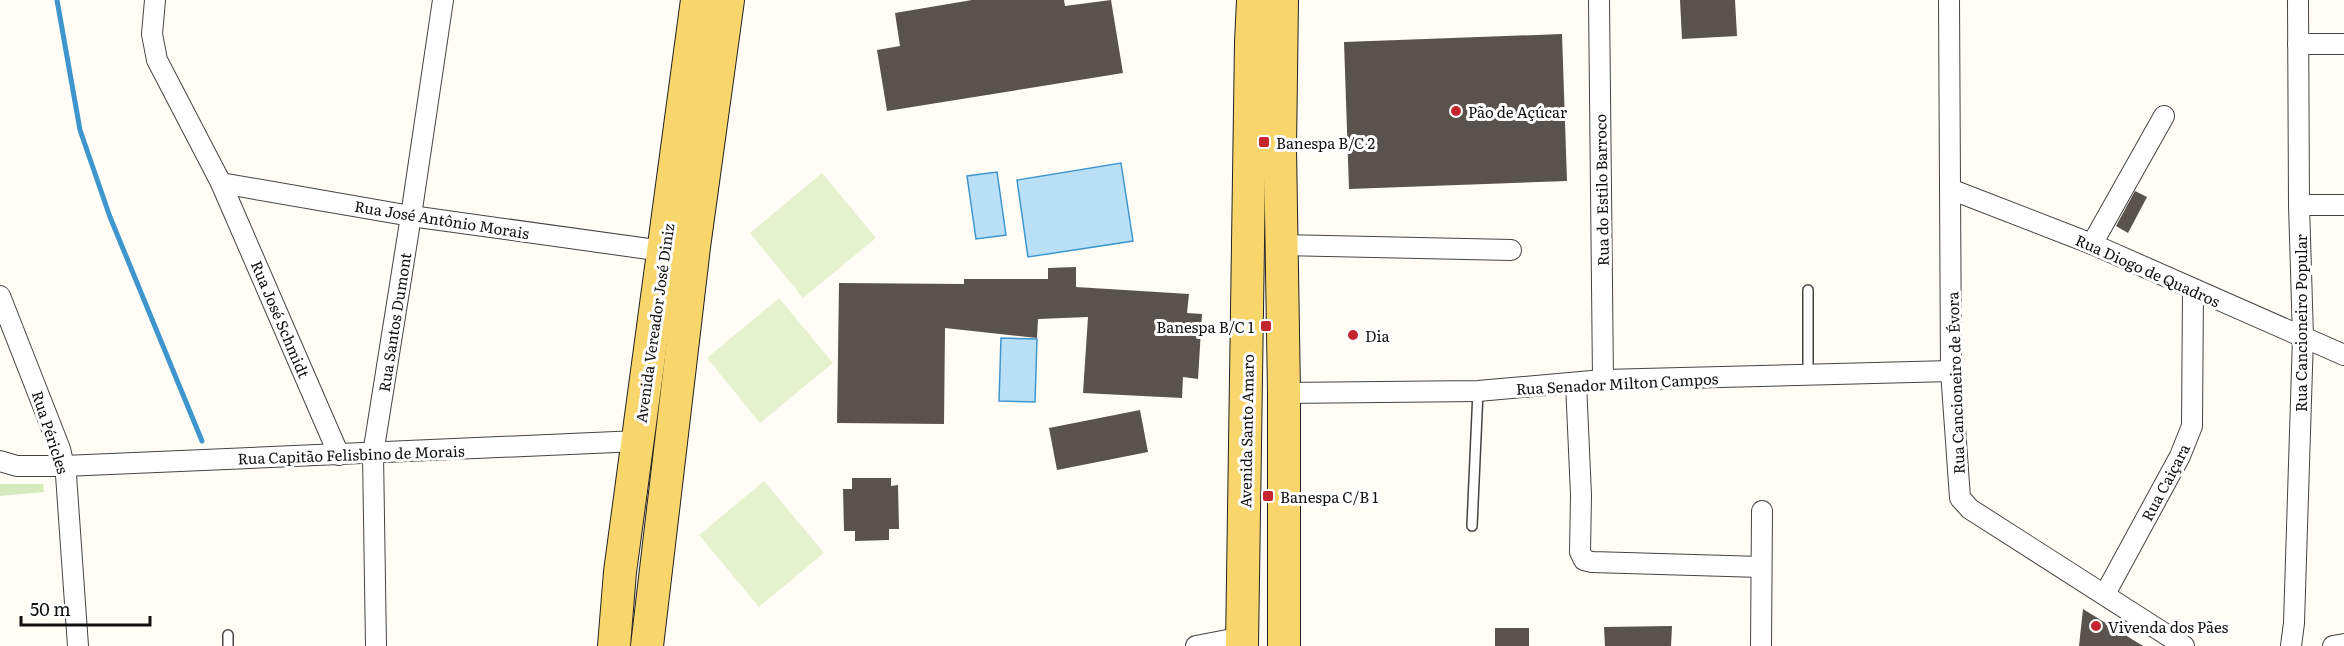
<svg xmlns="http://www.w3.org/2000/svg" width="2344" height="646" viewBox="0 0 2344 646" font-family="Literata,serif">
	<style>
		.green { fill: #d5ebbd }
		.pitch { fill: #e6f2cf }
		.water { fill: #b9e0f7; stroke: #3f96cf; stroke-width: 1.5 }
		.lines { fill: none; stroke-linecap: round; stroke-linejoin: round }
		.stream { stroke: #3f96cf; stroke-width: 5 }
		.building { fill: #5a524d }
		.lane-casing { stroke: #444; stroke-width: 12 }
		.street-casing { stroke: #444; stroke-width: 22 }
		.primary-casing { stroke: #222; stroke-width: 34 }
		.lane { stroke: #fff; stroke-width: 9 }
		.street { stroke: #fff; stroke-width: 20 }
		.primary { stroke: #f9d66b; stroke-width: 32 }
		.poi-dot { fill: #c4262e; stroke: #fff; stroke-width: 2 }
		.labels { text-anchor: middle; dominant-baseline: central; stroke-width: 6; stroke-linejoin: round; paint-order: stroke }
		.poi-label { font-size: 15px; fill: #111; stroke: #fff; text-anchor: start }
		.street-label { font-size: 15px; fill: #111; stroke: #fff }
	</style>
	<rect width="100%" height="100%" fill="#fffdf5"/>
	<!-- green -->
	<polygon class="green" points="0,484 43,484 44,492 0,496"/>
	<!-- pitch -->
	<g class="pitch">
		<polygon points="822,173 876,238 803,298 750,233"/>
		<polygon points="779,298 833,363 760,423 707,358"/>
		<polygon points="764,481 824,553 759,607 699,535"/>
	</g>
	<!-- water -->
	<g class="water">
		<polygon points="1121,163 1133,241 1028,257 1017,180"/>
		<polygon points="997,172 1006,235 976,239 967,176"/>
		<polygon points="1001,338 1037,339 1035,402 999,401"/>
	</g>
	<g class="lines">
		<!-- stream -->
		<polyline class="stream" points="57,0 80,130 110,217 202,441"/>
	</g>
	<!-- building -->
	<g class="building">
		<polygon points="972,0 1064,0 1065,6 1111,0 1123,73 887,111 877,50 900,46 895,13"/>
		<polygon points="1680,0 1735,0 1737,36 1682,39"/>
		<polygon points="1562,34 1567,181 1349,189 1344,42"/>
		<polygon points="2135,191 2147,197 2128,233 2116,226"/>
		<polygon points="1076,267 1076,287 1189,294 1187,313 1202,314 1198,379 1183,377 1182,398 1083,393 1088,317 1038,319 1037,338 945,328 944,424 837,423 839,283 964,284 964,279 1048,279 1048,268"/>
		<polygon points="1140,410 1148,452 1057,470 1049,428"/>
		<polygon points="852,478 891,478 891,486 898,485 899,529 889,529 889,540 855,541 855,531 844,531 843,489 852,489"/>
		<polygon points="2083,609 2143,646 2079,646"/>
		<polygon points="1672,626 1671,646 1605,646 1604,627"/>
		<rect x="1495" y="628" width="34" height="18"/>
	</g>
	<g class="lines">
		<defs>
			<g id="lane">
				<polyline points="1808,290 1808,374"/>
				<polyline points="1472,526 1478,391"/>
				<polyline points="228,646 228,635"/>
			</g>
			<g id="street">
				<polyline points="155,0 152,34 157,60 221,183 339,455"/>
				<polyline points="1599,0 1603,380"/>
				<polyline points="1949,0 1951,371 1960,498 1970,509 2184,646"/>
				<polyline points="2298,44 2344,44"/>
				<polyline points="221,183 411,216 663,251"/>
				<polyline points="1950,189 2092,244 2344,355"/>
				<polyline points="2299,205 2344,205"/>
				<polyline points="2092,244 2164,116"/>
				<polyline points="1281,245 1511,250"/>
				<polyline points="0,296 60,449 66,475 78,646"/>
				<polyline points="1576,383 1581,495 1580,552 1584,560 1592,562 1761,567"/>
				<polyline points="1284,393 1478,391 1603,380 1951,371"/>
				<polyline points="0,461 17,466 64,466 638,441"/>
				<polyline points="2105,594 2180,456 2192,426 2193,289"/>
				<polyline points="376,646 373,454 411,216 443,0"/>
				<polyline points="1196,646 1243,637"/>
				<polyline points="1761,646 1762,511"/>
				<polyline points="2291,646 2294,623 2303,337 2299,205 2298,0"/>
				<polyline points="2333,646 2344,644"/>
			</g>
			<g id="primary">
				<polyline points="1282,0 1280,148 1284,393 1284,646"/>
				<polyline points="614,646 620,572 697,0"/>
				<polyline points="647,646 694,247 728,0"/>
				<polyline points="1242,646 1251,42 1253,0"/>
			</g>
		</defs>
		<!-- lane casing -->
		<use href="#lane" class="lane-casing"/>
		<!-- street casing -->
		<use href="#street" class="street-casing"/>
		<!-- primary casing -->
		<use href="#primary" class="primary-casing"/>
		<!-- lane -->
		<use href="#lane" class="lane"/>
		<!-- street -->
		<use href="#street" class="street"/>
		<!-- primary -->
		<use href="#primary" class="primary"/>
	</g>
	<!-- markers -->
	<g class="poi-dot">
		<circle cx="1456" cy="111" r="6"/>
		<rect x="1258" y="136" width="12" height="12" rx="3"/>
		<rect x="1260" y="320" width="12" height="12" rx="3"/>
		<circle cx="1353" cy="335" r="6"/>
		<rect x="1262" y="490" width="12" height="12" rx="3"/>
		<circle cx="2096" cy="626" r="6"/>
	</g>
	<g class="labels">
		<!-- poi labels -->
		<g class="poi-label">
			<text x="1468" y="111">Pão de Açúcar</text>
			<text x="1276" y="142">Banespa B/C 2</text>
			<text x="1254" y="326" text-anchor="end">Banespa B/C 1</text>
			<text x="1365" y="335">Dia</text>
			<text x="1280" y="496">Banespa C/B 1</text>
			<text x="2108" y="626">Vivenda dos Pães</text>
		</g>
		<!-- street labels -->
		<g class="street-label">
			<text transform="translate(1601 190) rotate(-91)">Rua do Estilo Barroco</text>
			<text transform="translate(442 219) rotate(9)">Rua José Antônio Morais</text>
			<text transform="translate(2148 270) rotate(24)">Rua Diogo de Quadros</text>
			<text transform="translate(281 319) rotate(67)">Rua José Schmidt</text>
			<text transform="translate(394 322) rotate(-81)">Rua Santos Dumont</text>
			<text transform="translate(654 323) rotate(-82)">Avenida Vereador José Diniz</text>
			<text transform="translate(2300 323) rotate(-90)">Rua Cancioneiro Popular</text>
			<text transform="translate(1617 383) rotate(-3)">Rua Senador Milton Campos</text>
			<text transform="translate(1955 383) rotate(-92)">Rua Cancioneiro de Évora</text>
			<text transform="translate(1246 431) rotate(-89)">Avenida Santo Amaro</text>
			<text transform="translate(51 432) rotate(72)">Rua Péricles</text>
			<text transform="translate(351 454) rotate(-2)">Rua Capitão Felisbino de Morais</text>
			<text transform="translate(2165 482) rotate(-62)">Rua Caiçara</text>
		</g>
	</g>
	<!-- scale -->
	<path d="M21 616v9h129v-9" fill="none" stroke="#111111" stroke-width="3"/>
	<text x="30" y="616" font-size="18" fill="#111111" stroke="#ffffff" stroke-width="4.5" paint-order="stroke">50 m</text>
</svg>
